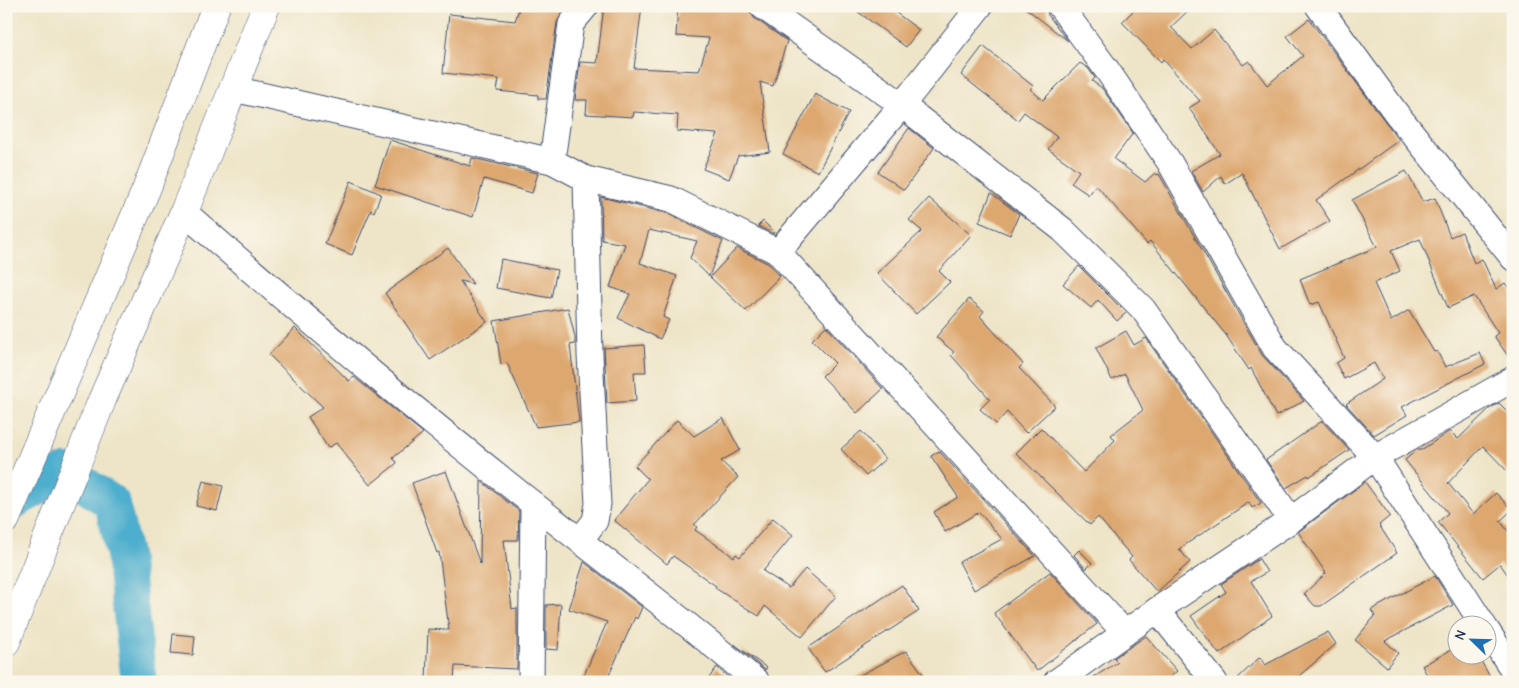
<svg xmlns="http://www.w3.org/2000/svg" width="1519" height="688" viewBox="0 0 1519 688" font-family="'Comic Neue',sans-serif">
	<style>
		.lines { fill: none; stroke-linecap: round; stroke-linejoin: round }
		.river { stroke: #4eaecd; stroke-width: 36 }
		.building { fill: #dda76f }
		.minor-casing { stroke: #3b4a6e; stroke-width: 27 }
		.highway-casing { stroke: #3b4a6e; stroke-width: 29 }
		.minor { stroke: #fff; stroke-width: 25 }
		.highway { stroke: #fff; stroke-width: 28 }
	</style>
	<rect width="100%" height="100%" fill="#fbf7ec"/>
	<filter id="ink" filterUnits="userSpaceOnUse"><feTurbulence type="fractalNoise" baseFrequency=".02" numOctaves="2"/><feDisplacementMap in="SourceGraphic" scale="10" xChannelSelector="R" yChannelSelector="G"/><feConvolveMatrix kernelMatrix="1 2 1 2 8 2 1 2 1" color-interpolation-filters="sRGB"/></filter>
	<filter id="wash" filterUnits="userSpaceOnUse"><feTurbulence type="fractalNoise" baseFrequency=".0096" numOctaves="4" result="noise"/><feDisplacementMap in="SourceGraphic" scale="20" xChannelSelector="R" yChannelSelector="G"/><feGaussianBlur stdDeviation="1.12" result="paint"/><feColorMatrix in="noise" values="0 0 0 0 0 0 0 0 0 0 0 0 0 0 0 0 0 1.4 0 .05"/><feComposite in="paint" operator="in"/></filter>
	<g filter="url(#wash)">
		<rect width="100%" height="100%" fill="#eee5c8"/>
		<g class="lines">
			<!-- river -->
			<polyline class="river" points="6,497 12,502 66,472 112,503 124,554 139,682"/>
		</g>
		<g id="blocks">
			<!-- building -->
			<g class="building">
				<polygon points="520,6 567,6 557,22 546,99 538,99 538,95 497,91 499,79 443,73 449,14 515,21"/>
				<polygon points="604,6 642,6 634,68 699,71 709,38 676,36 678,6 748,6 754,18 787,41 773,86 760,82 770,152 738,156 729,179 703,169 718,134 677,131 678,115 634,112 633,117 586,114 587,100 575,100 580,62 597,63"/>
				<polygon points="850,6 887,6 919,30 906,47"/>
				<polygon points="1023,6 1046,6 1048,15 1068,41"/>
				<polygon points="1138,6 1193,6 1171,27 1192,49 1214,30 1243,65 1249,61 1267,85 1303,56 1287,36 1309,19 1399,140 1316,200 1330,221 1280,249 1242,173 1225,184 1221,176 1203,192 1191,171 1220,154 1189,108 1200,101 1163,59 1161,62 1122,22"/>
				<polygon points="983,46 1033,86 1030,89 1043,100 1080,63 1088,68 1095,78 1092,81 1102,88 1133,133 1114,159 1145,182 1155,173 1157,175 1159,174 1262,355 1304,401 1276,416 1251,368 1249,370 1226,335 1150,241 1147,244 1096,185 1089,195 1071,183 1079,171 1048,149 1057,137 1024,112 1018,120 961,75"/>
				<polygon points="815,94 849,112 818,172 783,154"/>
				<polygon points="909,128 934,148 904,190 878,172"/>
				<polygon points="390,140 470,166 472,158 538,173 532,193 484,179 473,217 375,185"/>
				<polygon points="1406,171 1423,202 1435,198 1450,237 1462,232 1474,263 1482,259 1496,289 1505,283 1513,294 1513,363 1494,336 1498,333 1474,296 1448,308 1420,239 1391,251 1400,271 1374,283 1391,321 1409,310 1434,352 1437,351 1445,367 1480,353 1485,364 1402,407 1407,415 1374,435 1346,404 1383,379 1374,363 1344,379 1336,363 1344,358 1319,302 1310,305 1300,279 1377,247 1352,200"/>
				<polygon points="351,181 381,194 374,212 371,210 352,255 325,244"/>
				<polygon points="991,193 1019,214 1010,235 979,222"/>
				<polygon points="601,197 666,213 723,241 709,276 690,258 697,241 649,230 640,263 677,276 663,317 669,320 660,339 618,318 630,294 610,287 625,244 602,240"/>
				<polygon points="929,198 971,235 939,271 950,282 916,314 877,273 922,231 909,220"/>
				<polygon points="763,221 775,233 774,234 758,226"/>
				<polygon points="448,248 473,284 460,281 487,322 430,360 385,293"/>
				<polygon points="737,248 769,264 780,276 746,311 710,277"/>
				<polygon points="501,259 557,270 551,298 496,288"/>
				<polygon points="1079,266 1126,313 1117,321 1098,300 1091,308 1063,284"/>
				<polygon points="969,299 984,311 980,316 1023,364 1019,368 1055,406 1026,433 1007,412 996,424 980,409 990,399 951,355 954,352 936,337"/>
				<polygon points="568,308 575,337 575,344 570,345 579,422 536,427 507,363 501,364 494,321"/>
				<polygon points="826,326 883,389 857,413 822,376 835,363 812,340"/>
				<polygon points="295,328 349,381 354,377 423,433 393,458 397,463 370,485 336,443 328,448 308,417 323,407 269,355"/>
				<polygon points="1126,331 1134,345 1146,338 1261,503 1252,508 1249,502 1179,549 1190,562 1157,592 1129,560 1132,557 1098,517 1090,525 1016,453 1041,428 1084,472 1115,440 1111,435 1143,410 1125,374 1112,380 1096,348"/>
				<polygon points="644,345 646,372 634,372 636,401 607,403 604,348"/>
				<polygon points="1499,403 1513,417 1513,477 1483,446 1448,483 1473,514 1496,493 1512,510 1500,521 1513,537 1513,582 1500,564 1483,578 1438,522 1448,513 1405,460 1417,450 1421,450 1450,431 1458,439 1489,409"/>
				<polygon points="723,418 740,450 721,461 738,477 694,525 697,527 695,530 734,557 736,554 740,557 773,518 793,535 763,571 789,588 805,569 836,596 802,637 765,606 759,616 715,588 716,586 673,556 667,564 614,520 648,479 635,466 677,420 694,436"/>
				<polygon points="1322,421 1349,450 1309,477 1308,475 1286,488 1266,460"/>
				<polygon points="861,431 885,459 866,476 841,449"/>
				<polygon points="939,451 1035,556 974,590 959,562 1002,539 979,512 945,532 934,512 958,497 931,456"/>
				<polygon points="446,471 480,564 481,481 519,511 518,540 504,540 512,609 517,608 517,669 455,666 454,682 426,681 428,629 449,630 439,552 437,553 412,483"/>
				<polygon points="203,481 223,486 217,511 196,506"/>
				<polygon points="1365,482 1390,516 1379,525 1397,553 1321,606 1315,606 1304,594 1326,573 1298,532"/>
				<polygon points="1079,550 1092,563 1086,569 1074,555"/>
				<polygon points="1259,559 1267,572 1251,581 1272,616 1219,654 1191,616 1226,592 1221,584"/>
				<polygon points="584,562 642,607 637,619 635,617 606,682 581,682 607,622 569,609"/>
				<polygon points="1050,572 1097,624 1037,671 994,613"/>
				<polygon points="1435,576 1453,605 1385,641 1398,653 1387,667 1355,640 1375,616 1371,610"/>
				<polygon points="902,585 919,611 825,672 808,648"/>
				<polygon points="561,604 558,650 546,649 546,605"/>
				<polygon points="1328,632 1336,644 1292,682 1234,682 1260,657 1265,665"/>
				<polygon points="173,634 195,636 193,655 171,653"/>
				<polygon points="1146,636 1177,671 1165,682 1086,682 1118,662 1114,658"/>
				<polygon points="734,644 767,668 765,670 739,648"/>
				<polygon points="1456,647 1456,656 1478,656 1493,682 1431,682 1422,666"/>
				<polygon points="906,651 923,674 912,682 847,682"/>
				<polygon points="717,667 720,670 734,682 706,682"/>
			</g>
		</g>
	</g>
	<g filter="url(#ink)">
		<use href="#blocks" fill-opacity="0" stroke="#3b4a6e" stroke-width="1"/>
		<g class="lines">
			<defs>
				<g id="minor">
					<polyline points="762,6 902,105 1063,230 1143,309 1291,520"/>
					<polyline points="1060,6 1107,70 1170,163 1275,348 1375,457 1484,626"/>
					<polyline points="1318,6 1396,113 1513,258"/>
					<polyline points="234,89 552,161 586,179 671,199 778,252 1125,633"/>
					<polyline points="552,161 571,24 586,6"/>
					<path d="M184,212C298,312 413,409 532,503C607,563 684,619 757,682"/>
					<polyline points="778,252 902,105 980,6"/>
					<polyline points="580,540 595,521 598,504 590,355 586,179"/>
					<polyline points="1157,610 1215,682"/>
					<polyline points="1486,629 1513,670"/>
					<polyline points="531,682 533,504"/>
					<polyline points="1056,682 1157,610 1291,520 1375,457 1513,379"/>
				</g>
				<g id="highway">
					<polyline points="6,519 146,190 216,6"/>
					<polyline points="6,642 102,400 184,212 266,6"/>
				</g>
			</defs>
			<!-- minor casing -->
			<use href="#minor" class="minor-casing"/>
			<!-- highway casing -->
			<use href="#highway" class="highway-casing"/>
			<!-- minor -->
			<use href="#minor" class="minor"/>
			<!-- highway -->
			<use href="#highway" class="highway"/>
		</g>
	</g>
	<!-- margin -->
	<rect width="1519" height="688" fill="none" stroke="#fbf7ec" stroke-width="25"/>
	<!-- north arrow -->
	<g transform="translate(1472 640) rotate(293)"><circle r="24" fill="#fbf7ec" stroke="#a1a7b3"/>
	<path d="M0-4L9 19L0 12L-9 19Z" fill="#1f6fb2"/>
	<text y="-8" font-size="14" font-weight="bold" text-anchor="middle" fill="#1b2f5e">N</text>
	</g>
</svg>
